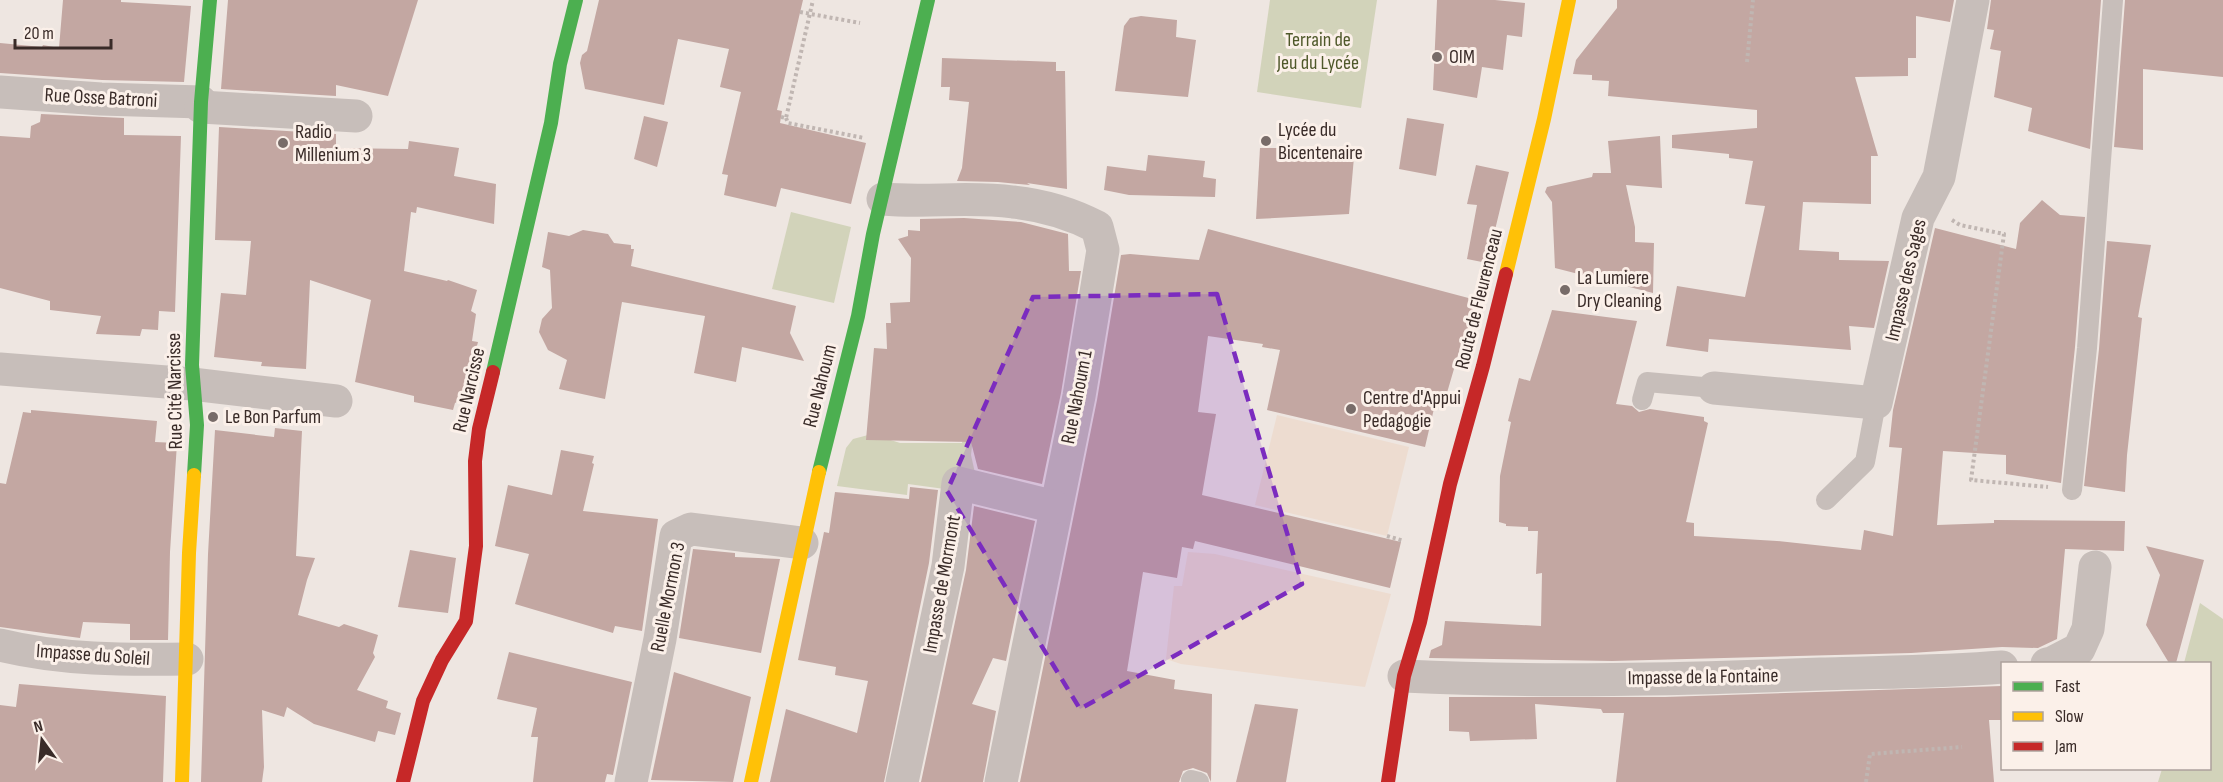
<svg xmlns="http://www.w3.org/2000/svg" width="2223" height="782" viewBox="0 0 2223 782" font-family="'Sofia Sans Condensed',sans-serif">
	<style>
		.green { fill: #d2d3ba }
		.plaza { fill: #eddcd0 }
		.building { fill: #c3a7a2 }
		.lines { fill: none; stroke-linecap: round; stroke-linejoin: round }
		.path { stroke: #c0b6b2; stroke-width: 4; stroke-dasharray: 3 3; stroke-linecap: butt }
		.lane { stroke: #c7beba; stroke-width: 20 }
		.street { stroke: #c7beba; stroke-width: 33 }
		.fast { stroke: #4caf50; stroke-width: 14 }
		.slow { stroke: #ffc107; stroke-width: 14 }
		.jam { stroke: #c62828; stroke-width: 14 }
		.marked { fill: #7b2cbf; fill-opacity: 0.2; stroke: #7b2cbf; stroke-width: 4.5; stroke-dasharray: 12 8; stroke-linejoin: round }
		.poi-dot { fill: #786c69; stroke: #fbf0e9; stroke-width: 2 }
		.labels { text-anchor: middle; dominant-baseline: central; stroke-width: 6; stroke-linejoin: round; paint-order: stroke }
		.park-label { font-size: 20px; fill: #4f582a; stroke: #fbf0e9 }
		.poi-label { font-size: 20px; fill: #392b28; stroke: #fbf0e9; text-anchor: start }
		.street-label { font-size: 20px; fill: #392b28; stroke: #fbf0e9 }
	</style>
	<rect width="100%" height="100%" fill="#eee6e1"/>
	<!-- green -->
	<g class="green">
		<polygon points="1270,0 1377,0 1361,108 1257,92"/>
		<polygon points="791,212 851,227 834,303 772,289"/>
		<polygon points="872,434 900,443 962,443 963,434 973,437 971,455 975,473 952,490 908,484 907,495 837,486 846,448 853,439"/>
		<polygon points="2200,603 2223,619 2223,782 2158,782 2162,769 2210,768 2210,664 2184,663"/>
	</g>
	<!-- plaza -->
	<g class="plaza">
		<polygon points="1277,415 1409,447 1387,536 1255,505"/>
		<polygon points="1188,552 1215,554 1391,594 1365,687 1181,664 1166,659 1174,586 1182,586"/>
	</g>
	<!-- building -->
	<g class="building">
		<polygon points="63,0 121,0 121,2 191,6 184,82 102,80 0,73 0,43 42,47 43,45 59,48"/>
		<polygon points="228,0 418,0 388,96 336,85 336,96 221,89"/>
		<polygon points="599,0 803,0 777,110 782,111 780,123 866,143 851,204 781,188 776,207 724,195 728,175 722,174 741,92 720,87 729,49 678,39 664,105 585,89 580,63 582,55 587,51"/>
		<polygon points="1437,0 1495,0 1525,3 1522,37 1507,35 1503,70 1482,67 1477,98 1433,90"/>
		<polygon points="1617,0 1954,0 1950,22 1916,16 1916,58 1908,58 1908,76 1855,77 1878,156 1871,156 1871,204 1803,202 1799,250 1839,252 1839,260 1889,261 1874,328 1849,326 1851,350 1709,339 1708,352 1666,346 1677,286 1745,297 1765,206 1745,204 1753,161 1729,158 1729,154 1672,148 1672,135 1757,128 1757,110 1608,96 1609,81 1592,80 1592,75 1573,74 1576,60 1617,8"/>
		<polygon points="1991,0 2101,0 2090,149 2028,131 2032,108 1994,97 2001,51 1990,49 1994,30 1987,29"/>
		<polygon points="2125,0 2223,0 2223,77 2143,69 2143,150 2114,147"/>
		<polygon points="1141,16 1177,20 1176,37 1196,40 1188,97 1115,91 1124,26 1130,18"/>
		<polygon points="942,58 1056,62 1056,71 1065,71 1067,189 1027,183 1030,185 998,182 957,181 962,168 969,102 949,100 950,87 941,87"/>
		<polygon points="41,114 124,118 124,135 181,136 175,312 159,311 158,330 142,329 140,336 96,334 101,316 50,310 50,301 0,288 0,136 30,138 31,126 40,122"/>
		<polygon points="644,116 668,122 657,167 634,159"/>
		<polygon points="1407,118 1444,124 1436,176 1399,169"/>
		<polygon points="219,127 336,134 336,148 408,149 409,141 459,148 454,176 496,184 494,224 417,207 416,213 411,212 404,271 447,281 448,280 477,290 471,311 476,314 472,341 478,342 468,379 471,382 467,397 455,403 453,410 414,402 414,396 355,382 371,300 310,280 306,369 261,366 262,362 214,357 221,293 246,295 251,241 215,240"/>
		<polygon points="1660,136 1662,188 1626,185 1635,227 1635,242 1654,243 1653,293 1555,268 1552,202 1545,192 1547,187 1592,177 1593,173 1611,173 1608,141"/>
		<polygon points="1260,148 1308,148 1354,157 1349,214 1256,219"/>
		<polygon points="1148,155 1205,161 1203,177 1216,179 1215,197 1129,195 1104,190 1107,166 1146,171"/>
		<polygon points="1476,165 1509,172 1487,263 1467,259 1477,205 1467,204"/>
		<polygon points="2042,200 2060,215 2085,217 2075,347 2061,483 2006,474 2006,455 1943,451 1937,525 1994,523 1994,520 2125,521 2124,551 2065,549 2057,639 2038,648 2002,647 1911,653 1612,661 1429,658 1431,650 1442,645 1445,621 1541,626 1542,573 1536,574 1538,531 1528,531 1528,527 1506,526 1506,524 1499,522 1500,476 1511,422 1508,421 1519,378 1530,381 1552,310 1637,321 1616,404 1632,406 1639,412 1650,409 1704,417 1704,421 1708,423 1686,522 1694,523 1694,536 1777,541 1861,550 1864,530 1893,536 1902,448 1889,447 1893,410 1935,228 2016,249 2020,223"/>
		<polygon points="964,218 1021,222 1068,234 1069,271 1081,271 1061,393 1042,484 978,469 971,442 866,440 874,348 887,349 886,323 891,323 890,303 910,302 911,258 898,239 908,236 908,230 920,231 920,219"/>
		<polygon points="1208,229 1476,300 1464,346 1461,345 1444,403 1436,400 1425,447 1267,410 1280,350 1262,347 1263,344 1208,336 1198,412 1216,414 1202,495 1401,542 1390,588 1195,541 1193,549 1182,547 1177,578 1143,572 1127,671 1175,680 1174,689 1212,694 1211,782 1207,773 1193,768 1183,771 1179,782 1020,782 1097,400 1121,255 1130,254 1199,260"/>
		<polygon points="583,230 608,234 614,243 631,245 631,249 634,249 631,266 796,306 790,333 804,361 742,347 736,382 694,373 705,316 622,302 605,399 559,389 567,360 548,350 539,332 542,319 552,308 550,270 542,267 548,232 569,236"/>
		<polygon points="2107,241 2151,245 2138,317 2142,318 2127,455 2125,492 2084,486 2099,349"/>
		<polygon points="31,410 157,421 155,442 177,443 170,552 168,640 130,640 130,624 83,622 80,638 0,627 0,483 6,484 23,412 31,413"/>
		<polygon points="275,428 302,431 296,556 315,558 307,580 298,615 339,627 344,624 378,635 373,653 375,657 357,690 388,701 386,708 401,713 395,735 378,731 375,742 314,724 287,707 284,717 262,710 264,767 262,782 201,782 208,554 215,430 274,437"/>
		<polygon points="561,450 594,456 592,463 594,464 583,511 658,519 642,631 615,626 613,633 515,604 529,554 495,546 508,485 552,495"/>
		<polygon points="910,487 938,490 929,563 884,782 770,782 786,709 857,733 868,681 835,675 836,667 798,660 824,532 829,533 835,492 909,499"/>
		<polygon points="974,506 1035,521 1006,661 993,658 972,704 996,711 983,782 921,782 966,570"/>
		<polygon points="2146,546 2204,560 2176,663 2169,663 2146,625 2160,575"/>
		<polygon points="693,549 735,553 735,557 780,559 761,653 679,638"/>
		<polygon points="410,550 456,558 448,613 398,607"/>
		<polygon points="509,652 632,682 613,775 607,774 605,782 533,782 538,737 531,737 537,708 497,699"/>
		<polygon points="674,672 751,697 733,782 651,780"/>
		<polygon points="19,684 166,696 163,782 0,782 0,705 16,707"/>
		<polygon points="2002,686 2002,720 1989,720 1994,782 1616,782 1624,713 1603,713 1601,709 1535,704 1537,739 1470,741 1469,732 1449,731 1449,697 1665,697"/>
		<polygon points="1255,704 1298,709 1286,782 1236,782"/>
	</g>
	<g class="lines">
		<!-- path -->
		<g class="path">
			<polyline points="800,12 860,23"/>
			<polyline points="1747,62 1753,0"/>
			<polyline points="781,117 786,118 813,0"/>
			<polyline points="786,118 788,123 864,138"/>
			<polyline points="1952,220 1960,225 2004,234 1971,480 2048,487"/>
			<polyline points="1387,536 1404,541"/>
			<polyline points="1866,782 1870,754 1962,747"/>
		</g>
		<!-- lane -->
		<g class="lane">
			<polyline points="1642,400 1647,382 1714,388"/>
			<polyline points="2072,490 2087,348 2113,0"/>
			<polyline points="1826,500 1865,462 1876,403"/>
			<polyline points="1191,780 1199,782"/>
		</g>
		<!-- street -->
		<g class="street">
			<polyline points="0,92 101,99 201,102"/>
			<polyline points="201,107 356,116"/>
			<path d="M883,199C926,203 970,196 1013,202C1042,205 1072,214 1097,227L1103,250L1079,396L1001,782"/>
			<polyline points="0,369 192,384 336,401"/>
			<polyline points="1714,388 1876,403 1918,218 1939,177 1973,0"/>
			<path d="M0,645C61,660 125,660 187,659"/>
			<polyline points="2047,664 2052,663 2079,649 2088,629 2095,567"/>
			<path d="M1404,676C1543,683 1682,679 1821,674C1882,672 1942,672 2002,667"/>
			<polyline points="631,782 660,639 676,536 691,529 802,543"/>
			<polyline points="902,782 948,566 958,483 1055,507"/>
		</g>
		<!-- fast -->
		<g class="fast">
			<polyline points="493,372 551,123 560,64 576,0"/>
			<polyline points="819,472 858,316 873,234 928,0"/>
			<polyline points="194,475 197,425 192,365 201,102 210,0"/>
		</g>
		<!-- slow -->
		<g class="slow">
			<polyline points="1506,274 1544,119 1569,0"/>
			<polyline points="182,782 189,553 194,475"/>
			<polyline points="751,782 819,472"/>
		</g>
		<!-- jam -->
		<g class="jam">
			<polyline points="403,782 423,701 442,660 466,621 476,546 475,461 479,429 493,372"/>
			<polyline points="1388,782 1404,676 1420,622 1450,484 1483,366 1506,274"/>
		</g>
	</g>
	<!-- marked area -->
	<path class="marked" d="M1217,294L1302,584L1080,709L947,491L1033,297Z"/>
	<!-- markers -->
	<g class="poi-dot">
		<circle cx="1437" cy="57" r="6"/>
		<circle cx="1266" cy="141" r="6"/>
		<circle cx="283" cy="143" r="6"/>
		<circle cx="1565" cy="290" r="6"/>
		<circle cx="1351" cy="409" r="6"/>
		<circle cx="213" cy="417" r="6"/>
	</g>
	<g class="labels">
		<!-- park labels -->
		<g class="park-label">
			<text x="1318" y="40">Terrain de<tspan x="1318" dy="23">Jeu du Lycée</tspan></text>
		</g>
		<!-- poi labels -->
		<g class="poi-label">
			<text x="1449" y="57">OIM</text>
			<text x="1278" y="130">Lycée du<tspan x="1278" dy="23">Bicentenaire</tspan></text>
			<text x="295" y="132">Radio<tspan x="295" dy="23">Millenium 3</tspan></text>
			<text x="1577" y="278">La Lumiere<tspan x="1577" dy="23">Dry Cleaning</tspan></text>
			<text x="1363" y="398">Centre d'Appui<tspan x="1363" dy="23">Pedagogie</tspan></text>
			<text x="225" y="417">Le Bon Parfum</text>
		</g>
		<!-- street labels -->
		<g class="street-label">
			<text transform="translate(101 98) rotate(3)">Rue Osse Batroni</text>
			<text transform="translate(1906 280) rotate(-77)">Impasse des Sages</text>
			<text transform="translate(1479 299) rotate(-76)">Route de Fleurenceau</text>
			<text transform="translate(820 386) rotate(-76)">Rue Nahoum</text>
			<text transform="translate(469 390) rotate(-77)">Rue Narcisse</text>
			<text transform="translate(175 391) rotate(-91)">Rue Cité Narcisse</text>
			<text transform="translate(1077 397) rotate(-79)">Rue Nahoum 1</text>
			<text transform="translate(942 584) rotate(-80)">Impasse de Mormont</text>
			<text transform="translate(668 597) rotate(-79)">Ruelle Mormon 3</text>
			<text transform="translate(93 655) rotate(4)">Impasse du Soleil</text>
			<text transform="translate(1703 677) rotate(-1)">Impasse de la Fontaine</text>
		</g>
	</g>
	<!-- legend -->
	<rect x="2001" y="662" width="210" height="108" fill="#fbf0e9" stroke="#ada19c" stroke-width="1.5"/>
	<rect x="2013" y="682" width="30" height="9" fill="#4caf50" stroke="#ada19c" stroke-width="1.5"/>
	<text x="2055" y="692" font-size="18" fill="#392b28">Fast</text>
	<rect x="2013" y="712" width="30" height="9" fill="#ffc107" stroke="#ada19c" stroke-width="1.5"/>
	<text x="2055" y="722" font-size="18" fill="#392b28">Slow</text>
	<rect x="2013" y="742" width="30" height="9" fill="#c62828" stroke="#ada19c" stroke-width="1.5"/>
	<text x="2055" y="752" font-size="18" fill="#392b28">Jam</text>
	<!-- north arrow -->
	<g transform="translate(42 740) rotate(345)" stroke="#fbf0e9" stroke-width="4.5" paint-order="stroke">
	<path d="M0-4.5L10 22L0 15L-10 22Z" fill="#392b28"/>
	<text y="-9" font-size="16" font-weight="bold" text-anchor="middle" fill="#392b28">N</text>
	</g>
	<!-- scale -->
	<path d="M15 39v9h96v-9" fill="none" stroke="#392b28" stroke-width="3"/>
	<text x="24" y="39" font-size="18" fill="#392b28" stroke="#fbf0e9" stroke-width="4.5" paint-order="stroke">20 m</text>
</svg>
